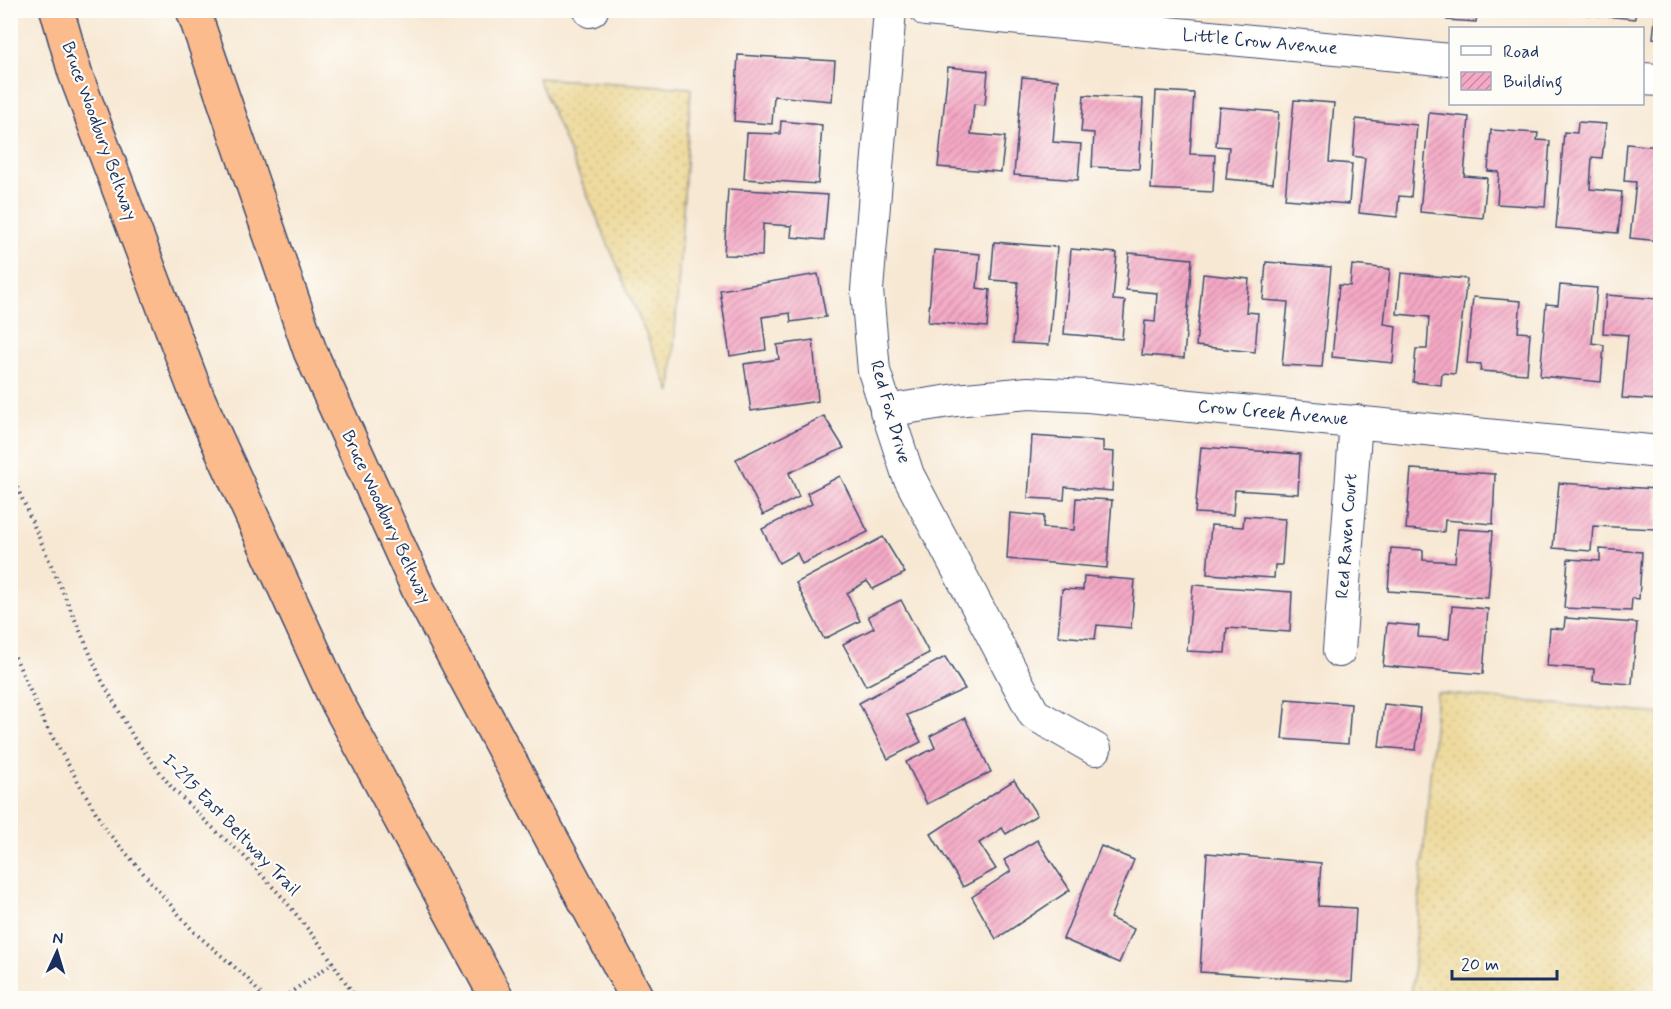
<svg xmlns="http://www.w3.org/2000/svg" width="1671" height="1009" viewBox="0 0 1671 1009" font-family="Mynerve,sans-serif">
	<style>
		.sand { fill: url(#sand-dots); stroke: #84847e; stroke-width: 1.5 }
		.building { fill: url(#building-hatch) }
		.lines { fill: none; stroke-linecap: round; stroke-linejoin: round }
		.street-casing { stroke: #3c4b70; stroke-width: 34 }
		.highway-casing { stroke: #3c4b70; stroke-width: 36 }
		.path { stroke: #3c4b70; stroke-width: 4; stroke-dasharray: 1.5 4.5; stroke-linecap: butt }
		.street { stroke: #fff; stroke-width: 32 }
		.highway { stroke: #fbbb8d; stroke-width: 33 }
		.labels { text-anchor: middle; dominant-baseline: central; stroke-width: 4.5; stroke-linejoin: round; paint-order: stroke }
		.street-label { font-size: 18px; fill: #1b2f5e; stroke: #fdfcf7 }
	</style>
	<defs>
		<pattern id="sand-dots" width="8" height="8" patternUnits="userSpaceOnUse" patternTransform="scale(1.5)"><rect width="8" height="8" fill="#eeda9e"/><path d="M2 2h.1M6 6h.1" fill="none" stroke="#ccbb8a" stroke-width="1.8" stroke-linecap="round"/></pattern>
		<pattern id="building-hatch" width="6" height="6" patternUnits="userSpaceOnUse" patternTransform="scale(1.5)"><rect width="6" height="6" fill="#f5a9c5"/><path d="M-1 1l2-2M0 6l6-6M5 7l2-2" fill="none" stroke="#c68aa3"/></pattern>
	</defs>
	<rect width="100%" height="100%" fill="#fdfcf7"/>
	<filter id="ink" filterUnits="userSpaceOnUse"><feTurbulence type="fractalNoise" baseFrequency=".0167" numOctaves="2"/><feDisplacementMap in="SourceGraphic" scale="12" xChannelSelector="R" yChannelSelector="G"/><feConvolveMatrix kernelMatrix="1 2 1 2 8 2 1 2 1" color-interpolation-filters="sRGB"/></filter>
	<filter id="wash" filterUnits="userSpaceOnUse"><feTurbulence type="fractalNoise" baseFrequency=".008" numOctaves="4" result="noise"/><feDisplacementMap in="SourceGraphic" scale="24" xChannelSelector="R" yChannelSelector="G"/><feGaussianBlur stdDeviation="1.35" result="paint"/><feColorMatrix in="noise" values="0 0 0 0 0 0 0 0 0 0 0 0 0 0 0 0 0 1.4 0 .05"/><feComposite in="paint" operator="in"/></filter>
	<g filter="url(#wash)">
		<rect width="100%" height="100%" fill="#f7e8d3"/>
		<!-- sand -->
		<g class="sand">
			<polygon points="538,78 691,88 671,393"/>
			<polygon points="1437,693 1660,714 1660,998 1411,998"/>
		</g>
		<g id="blocks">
			<!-- building -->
			<g class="building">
				<polygon points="1448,10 1491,10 1491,14 1477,13 1476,22 1447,20"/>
				<polygon points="1574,10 1635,10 1635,19 1573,13"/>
				<polygon points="1656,10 1660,10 1660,39 1653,38"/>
				<polygon points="738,55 835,61 832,101 774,96 772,124 734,121"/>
				<polygon points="948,67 988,71 985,105 974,104 971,134 1005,137 1001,172 938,167"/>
				<polygon points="1022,77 1058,80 1053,142 1081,144 1078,180 1014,175"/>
				<polygon points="1156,91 1194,93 1190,154 1215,155 1213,192 1151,189"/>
				<polygon points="1084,95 1143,99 1139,169 1092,167 1094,133 1081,132"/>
				<polygon points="1294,100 1334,103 1329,162 1352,164 1349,204 1285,199"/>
				<polygon points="1219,107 1279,112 1273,183 1226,179 1229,147 1216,146"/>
				<polygon points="1429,113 1469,117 1464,176 1487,178 1483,218 1420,212"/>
				<polygon points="1356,119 1417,125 1411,197 1399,196 1397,217 1359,213 1365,158 1353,156"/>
				<polygon points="781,121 822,125 818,184 744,179 747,133 780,134"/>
				<polygon points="1578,122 1606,124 1602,158 1592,157 1590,189 1622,192 1618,233 1556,228 1564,132 1577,133"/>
				<polygon points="1491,130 1538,133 1537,140 1550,141 1545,207 1497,204 1499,172 1488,171"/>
				<polygon points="1627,144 1660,147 1660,241 1630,238 1636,182 1624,181"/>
				<polygon points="728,189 828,195 824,240 791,237 792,226 763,224 762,256 724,255"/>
				<polygon points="994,242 1057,247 1049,345 1013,343 1018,282 991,280"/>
				<polygon points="1071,249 1117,253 1113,300 1125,301 1122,339 1064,334"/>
				<polygon points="934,250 980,254 977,288 990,290 987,327 928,322"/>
				<polygon points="1129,253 1192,259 1184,358 1142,355 1145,321 1155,322 1157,293 1126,290"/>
				<polygon points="1266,262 1331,267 1322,367 1282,365 1288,302 1263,300"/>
				<polygon points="1352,265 1390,269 1384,324 1396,326 1393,363 1332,357 1339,285 1350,286"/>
				<polygon points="1401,273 1467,279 1455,374 1442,373 1441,385 1413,382 1416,349 1427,349 1429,317 1397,314"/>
				<polygon points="818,274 826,317 791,322 790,313 762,317 766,350 730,356 720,290"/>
				<polygon points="1203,274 1249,279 1246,312 1258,313 1255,352 1196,346"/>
				<polygon points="1560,285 1597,288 1592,343 1604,345 1601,382 1540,376 1546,304 1558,305"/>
				<polygon points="1606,295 1660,299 1660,400 1622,398 1628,335 1603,333"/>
				<polygon points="1473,297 1521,301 1518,332 1530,333 1527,374 1480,371 1481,364 1467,363"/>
				<polygon points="813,340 818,401 751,411 744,364 779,359 777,345"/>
				<polygon points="824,416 844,448 789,473 799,497 763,515 736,459"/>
				<polygon points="1032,436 1103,441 1103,451 1114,452 1112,491 1065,487 1064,500 1028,498"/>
				<polygon points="1201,447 1300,454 1298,494 1235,490 1233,515 1195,513"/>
				<polygon points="1411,469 1495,474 1493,524 1445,520 1444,532 1406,529"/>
				<polygon points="840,476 868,532 802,564 797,553 779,563 762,529 812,504 807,493"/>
				<polygon points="1559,483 1657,489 1656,529 1593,526 1591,551 1553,548"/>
				<polygon points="1076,498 1112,500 1107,568 1007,559 1010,513 1044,516 1043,528 1074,530"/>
				<polygon points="1244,516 1285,519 1282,565 1275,565 1274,578 1207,574 1211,525 1243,527"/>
				<polygon points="1458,529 1493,531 1488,598 1388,591 1391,548 1423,550 1423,560 1455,562"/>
				<polygon points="883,537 905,573 873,589 867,581 847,593 860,621 824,639 796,583"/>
				<polygon points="1600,549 1642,552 1639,599 1632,598 1631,611 1564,608 1568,559 1600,561"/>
				<polygon points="1084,576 1135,580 1131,628 1097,625 1095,639 1058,636 1062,589 1083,590"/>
				<polygon points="1193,585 1292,592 1290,632 1227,628 1225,653 1187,651"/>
				<polygon points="901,600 929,653 866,686 843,644 874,628 868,616"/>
				<polygon points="1452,606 1488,609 1483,674 1383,666 1387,623 1419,626 1418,637 1449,639"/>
				<polygon points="1565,618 1637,623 1632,684 1593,681 1594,669 1547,666 1550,628 1564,629"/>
				<polygon points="945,657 965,689 907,715 921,742 888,759 859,703"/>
				<polygon points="1286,699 1351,704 1348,744 1282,739"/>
				<polygon points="1384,704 1420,708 1416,750 1379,747"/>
				<polygon points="965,718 991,772 927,804 906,762 935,748 930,736"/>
				<polygon points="1014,780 1037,815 1006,834 1002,828 979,843 996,869 963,887 931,834"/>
				<polygon points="1037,840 1070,890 996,939 972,897 1011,871 1004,860"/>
				<polygon points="1101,846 1134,860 1110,918 1134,929 1119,963 1063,939"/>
				<polygon points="1207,853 1321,863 1318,906 1356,908 1352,982 1200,972"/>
			</g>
		</g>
	</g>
	<g filter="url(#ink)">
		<use href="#blocks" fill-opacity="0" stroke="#3c4b70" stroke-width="1.5"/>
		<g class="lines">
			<defs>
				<g id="street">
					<polyline points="890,10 867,290 874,371 908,475 1034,714 1095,749"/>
					<polyline points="926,10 1450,60"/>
					<polyline points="590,11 592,10"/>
					<polyline points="1642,79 1660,80"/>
					<polyline points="886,411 956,400 1028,393 1088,396 1660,452"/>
					<polyline points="1339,651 1356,421"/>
				</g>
				<g id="highway">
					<polyline points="57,10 75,73 198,398 335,698 497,998"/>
					<polyline points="193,10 310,351 419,591 637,998"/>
				</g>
			</defs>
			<!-- street casing -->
			<use href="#street" class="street-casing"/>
			<!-- highway casing -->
			<use href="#highway" class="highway-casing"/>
			<!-- path -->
			<g class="path">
				<polyline points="10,471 101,679 134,738 172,788 218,833 241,853 283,898 323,948 356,998"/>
				<polyline points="10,646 46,726 106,830 194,932 246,977 264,998"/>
				<polyline points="290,998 287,995 333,963"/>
			</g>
			<!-- street -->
			<use href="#street" class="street"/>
			<!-- highway -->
			<use href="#highway" class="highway"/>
		</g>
	</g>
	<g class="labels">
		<!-- street labels -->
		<g class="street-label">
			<text transform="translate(1260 42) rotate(5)">Little Crow Avenue</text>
			<text transform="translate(99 131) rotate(70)">Bruce Woodbury Beltway</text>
			<text transform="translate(890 412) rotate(74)">Red Fox Drive</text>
			<text transform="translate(1273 413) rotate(5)">Crow Creek Avenue</text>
			<text transform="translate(386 517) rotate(65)">Bruce Woodbury Beltway</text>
			<text transform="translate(1347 536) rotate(-86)">Red Raven Court</text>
			<text transform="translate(231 825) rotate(46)">I-215 East Beltway Trail</text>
		</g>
	</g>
	<!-- margin -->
	<rect width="1671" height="1009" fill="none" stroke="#fdfcf7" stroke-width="36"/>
	<!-- legend -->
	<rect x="1449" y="27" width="195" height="78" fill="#fdfcf7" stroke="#a3aaba" stroke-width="1.5"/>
	<rect x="1461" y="46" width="30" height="9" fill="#ffffff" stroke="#a3aaba" stroke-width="1.5"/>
	<text x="1503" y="57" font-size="18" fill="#1b2f5e">Road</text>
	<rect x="1461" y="72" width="30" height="18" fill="url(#building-hatch)" stroke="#a3aaba" stroke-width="1.5"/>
	<text x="1503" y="87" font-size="18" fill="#1b2f5e">Building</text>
	<!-- north arrow -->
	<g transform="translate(57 952) rotate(4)" stroke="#fdfcf7" stroke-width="4.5" paint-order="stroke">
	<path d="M0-4.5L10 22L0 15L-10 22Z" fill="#1b2f5e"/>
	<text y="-9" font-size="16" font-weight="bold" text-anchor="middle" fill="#1b2f5e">N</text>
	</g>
	<!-- scale -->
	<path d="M1452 970v9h105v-9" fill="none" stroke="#1b2f5e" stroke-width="3"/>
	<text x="1461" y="970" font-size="18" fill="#1b2f5e" stroke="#fdfcf7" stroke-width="4.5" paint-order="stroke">20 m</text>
</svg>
